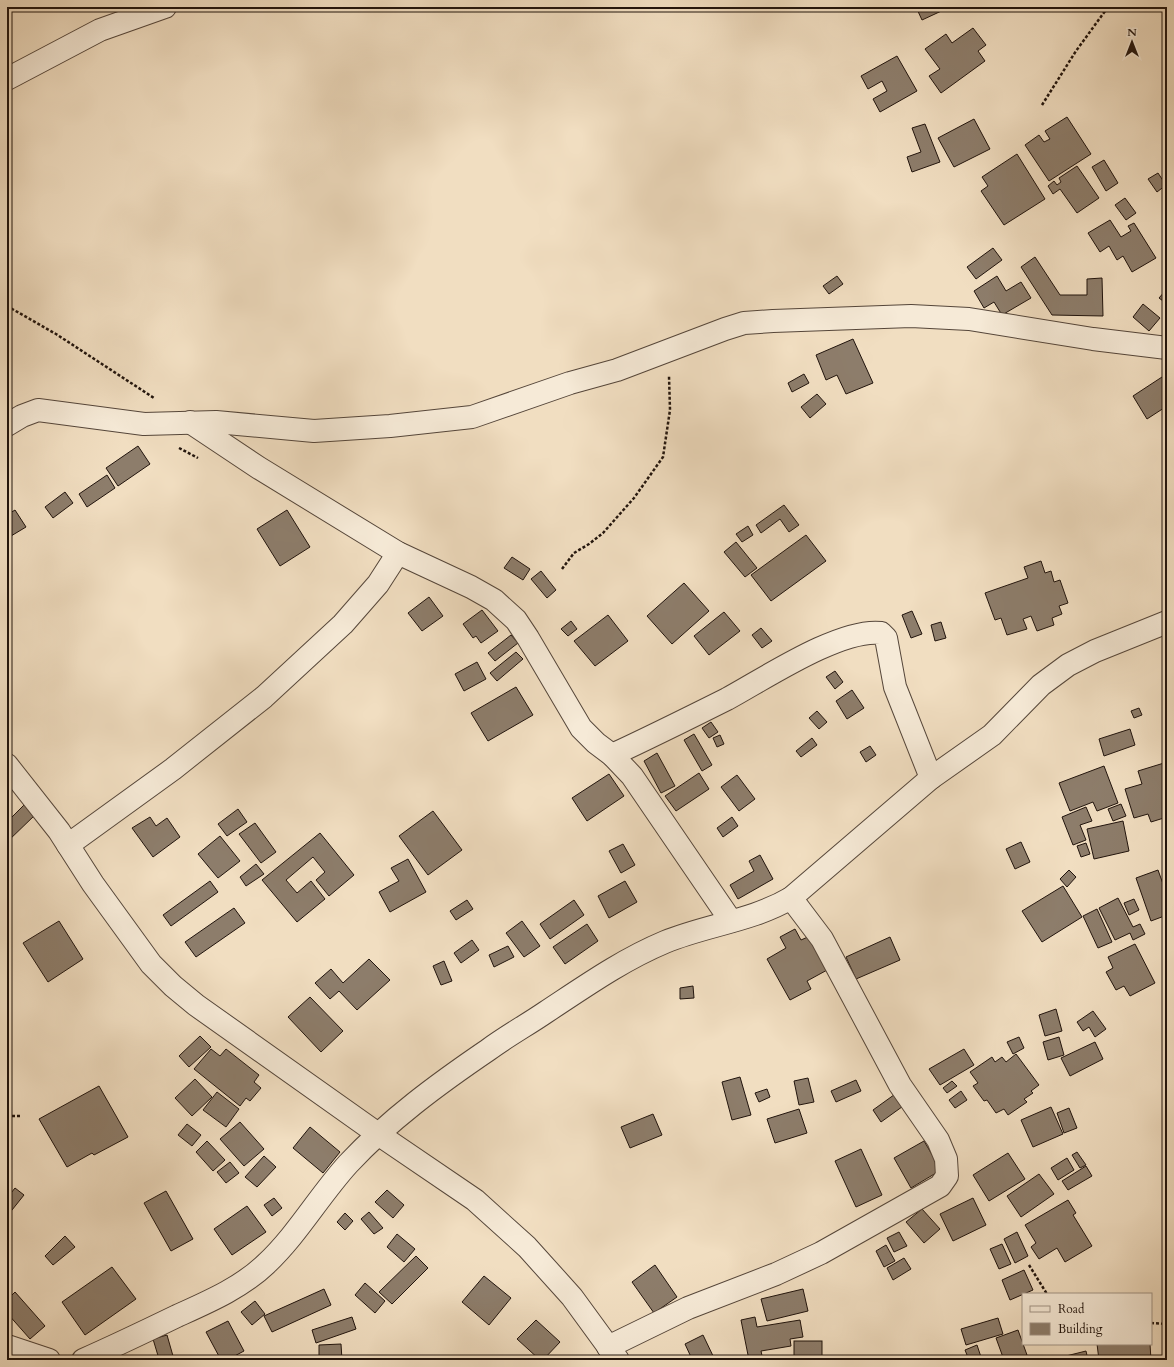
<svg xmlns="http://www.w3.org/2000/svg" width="1174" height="1367" viewBox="0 0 1174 1367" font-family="Cardo,serif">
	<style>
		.building { fill: #8d7d6b; stroke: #21140d }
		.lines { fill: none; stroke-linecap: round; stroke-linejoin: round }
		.minor-casing { stroke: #55463a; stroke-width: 24 }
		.path { stroke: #21140d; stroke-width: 2.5; stroke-dasharray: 3 2; stroke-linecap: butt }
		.minor { stroke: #f6ead7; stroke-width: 22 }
	</style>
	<rect width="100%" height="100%" fill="#f1dec1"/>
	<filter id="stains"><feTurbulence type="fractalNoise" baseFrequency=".005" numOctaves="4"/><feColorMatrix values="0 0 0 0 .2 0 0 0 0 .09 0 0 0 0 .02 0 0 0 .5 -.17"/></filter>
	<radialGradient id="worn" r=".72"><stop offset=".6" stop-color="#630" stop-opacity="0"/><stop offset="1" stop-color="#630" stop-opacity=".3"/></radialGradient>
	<!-- building -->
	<g class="building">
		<polygon points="916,7 950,7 922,20"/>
		<polygon points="973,28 986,45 978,51 985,61 941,93 929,76 940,69 925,49 946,34 952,43"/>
		<polygon points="897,56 917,91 880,112 873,99 887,91 882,81 868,89 861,76"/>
		<polygon points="1067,117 1091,154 1049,181 1025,145 1039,135 1044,142 1050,139 1045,131"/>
		<polygon points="974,119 990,149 954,167 938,138"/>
		<polygon points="925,124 940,162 912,172 907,157 921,152 912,128"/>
		<polygon points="1017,154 1045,199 1004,225 981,191 988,186 982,177"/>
		<polygon points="1104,160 1118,183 1106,191 1092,167"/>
		<polygon points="1077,166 1099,198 1077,213 1060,189 1053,194 1048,186 1054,181 1057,185 1061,182 1059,178"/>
		<polygon points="1158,173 1166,185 1157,192 1148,179"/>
		<polygon points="1125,198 1136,213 1126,220 1115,205"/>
		<polygon points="1110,220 1121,237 1131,231 1128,226 1134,223 1156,258 1132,272 1123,256 1117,260 1109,246 1100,252 1088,233"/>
		<polygon points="993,248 1002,260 976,279 967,267"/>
		<polygon points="1035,257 1060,295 1087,295 1087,279 1102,278 1103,316 1052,315 1021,267"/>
		<polygon points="837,276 843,284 829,294 823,286"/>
		<polygon points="997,276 1006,291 1021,282 1031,298 1002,315 994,302 984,308 974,291"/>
		<polygon points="1166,290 1167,291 1167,304 1159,298"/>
		<polygon points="1143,304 1160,318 1149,331 1133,317"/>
		<polygon points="853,339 873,383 846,394 837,375 826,380 816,355"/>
		<polygon points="804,374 809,383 792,392 788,383"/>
		<polygon points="1162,377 1167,384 1167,406 1147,419 1133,396"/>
		<polygon points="817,394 826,404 810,418 801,407"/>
		<polygon points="138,446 150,464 118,486 106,468"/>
		<polygon points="107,475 115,488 87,507 79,494"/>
		<polygon points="65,492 73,503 53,518 45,507"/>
		<polygon points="784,505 799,525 789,532 780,519 761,533 756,525"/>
		<polygon points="15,510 26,527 11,536 7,529 7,515"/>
		<polygon points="287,510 310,547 280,566 257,529"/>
		<polygon points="748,526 753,535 742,542 736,534"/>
		<polygon points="806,535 826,561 771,601 751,575"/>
		<polygon points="736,542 757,568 745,577 724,552"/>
		<polygon points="512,557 530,569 523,580 504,568"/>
		<polygon points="1041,561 1045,573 1051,571 1054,582 1060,580 1068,603 1059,606 1062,614 1052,618 1054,625 1037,631 1031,616 1023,619 1027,629 1007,635 1001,618 995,620 985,593 1028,578 1024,567"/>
		<polygon points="541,571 556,590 547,598 531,579"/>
		<polygon points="684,583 709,611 672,644 647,616"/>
		<polygon points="429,597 443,616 422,631 408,613"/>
		<polygon points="482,610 498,631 481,643 476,636 473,638 463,624"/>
		<polygon points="912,611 922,634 911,638 902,615"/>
		<polygon points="724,612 740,631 709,655 694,636"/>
		<polygon points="608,615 628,641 595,666 574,641"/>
		<polygon points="571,621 577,629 568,636 561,629"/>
		<polygon points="941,622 946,638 935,641 931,625"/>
		<polygon points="761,628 772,641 762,648 752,635"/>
		<polygon points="511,635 518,643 495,661 488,653"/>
		<polygon points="516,652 523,659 497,681 490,673"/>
		<polygon points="477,662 486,679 464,691 455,674"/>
		<polygon points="835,671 843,682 835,689 826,677"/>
		<polygon points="516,687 533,715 488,741 471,713"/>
		<polygon points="852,690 864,708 847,719 836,701"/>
		<polygon points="1139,708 1142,715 1134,718 1131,711"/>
		<polygon points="817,711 827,722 819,729 809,718"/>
		<polygon points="711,722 718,732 709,738 702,728"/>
		<polygon points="1130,729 1135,745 1104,756 1099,739"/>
		<polygon points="694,734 712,765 702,771 684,740"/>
		<polygon points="720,735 724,744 717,747 713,738"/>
		<polygon points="812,738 817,745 801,757 796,751"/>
		<polygon points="870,746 876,755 866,762 860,752"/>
		<polygon points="657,753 675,786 661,793 644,761"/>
		<polygon points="1164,763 1167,770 1167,817 1151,822 1148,814 1134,818 1125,789 1142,784 1138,771"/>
		<polygon points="1104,766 1118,803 1097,811 1093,802 1070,811 1059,783"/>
		<polygon points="699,773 709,789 676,811 665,796"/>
		<polygon points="609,774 624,796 587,821 572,798"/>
		<polygon points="737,775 755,799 739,811 721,787"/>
		<polygon points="1121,804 1126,816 1113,821 1108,809"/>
		<polygon points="24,805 35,815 7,842 7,822"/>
		<polygon points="1086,807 1092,821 1080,825 1086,840 1073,845 1062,817"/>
		<polygon points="238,809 247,822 227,836 218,824"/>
		<polygon points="433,811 462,850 428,875 399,836"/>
		<polygon points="150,817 156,826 167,818 180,837 153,857 132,828"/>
		<polygon points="732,817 738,826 723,837 717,828"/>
		<polygon points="1123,821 1129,851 1094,859 1087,829"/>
		<polygon points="255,823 276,852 261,863 239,834"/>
		<polygon points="320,833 354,875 329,896 316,880 325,872 313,857 286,880 297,893 311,881 325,899 297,922 262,880"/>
		<polygon points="220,836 240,861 218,878 198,854"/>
		<polygon points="1021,842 1030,862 1015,869 1006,849"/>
		<polygon points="1086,843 1090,854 1081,857 1077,846"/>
		<polygon points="623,844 635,865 621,873 609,851"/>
		<polygon points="760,855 773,879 738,899 730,885 754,871 749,861"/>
		<polygon points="408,859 426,892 390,912 379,892 399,881 391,868"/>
		<polygon points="256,864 264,874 246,886 240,877"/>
		<polygon points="1069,870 1076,877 1067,887 1060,879"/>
		<polygon points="1158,870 1167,895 1167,915 1151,921 1136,878"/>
		<polygon points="210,881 218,892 171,926 163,915"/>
		<polygon points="625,881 637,902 609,918 598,896"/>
		<polygon points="1063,886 1082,917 1042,942 1022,911"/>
		<polygon points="1118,898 1133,927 1140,924 1145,934 1133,940 1130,933 1115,940 1099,908"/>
		<polygon points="1134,899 1139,910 1129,915 1124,903"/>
		<polygon points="467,900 473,909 456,920 450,911"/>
		<polygon points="574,900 584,915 550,939 540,924"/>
		<polygon points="234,908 245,923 196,957 185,942"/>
		<polygon points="1097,909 1112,942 1098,948 1083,916"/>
		<polygon points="59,921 83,959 48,982 23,943"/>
		<polygon points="522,921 540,946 524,957 506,933"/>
		<polygon points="587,924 598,941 565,964 553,947"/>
		<polygon points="795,929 801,940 810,936 829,969 807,981 811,989 790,1000 767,959 786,948 780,937"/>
		<polygon points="890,937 900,960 856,979 846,957"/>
		<polygon points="472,940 479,950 461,963 454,953"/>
		<polygon points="1135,944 1155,983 1130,996 1124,986 1116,990 1106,972 1113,968 1108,957"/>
		<polygon points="508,946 514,957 494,967 489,955"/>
		<polygon points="369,959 390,980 357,1010 339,991 330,999 315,983 331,969 343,983"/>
		<polygon points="444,961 452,981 441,985 433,966"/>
		<polygon points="693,986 694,998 680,999 680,988"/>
		<polygon points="310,997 343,1031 321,1052 288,1017"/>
		<polygon points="1056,1009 1062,1031 1045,1036 1039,1015"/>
		<polygon points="1093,1011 1106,1029 1095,1037 1089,1027 1083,1031 1077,1022"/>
		<polygon points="200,1036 211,1047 189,1067 179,1056"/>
		<polygon points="1019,1037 1024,1048 1013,1054 1007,1042"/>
		<polygon points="1059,1037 1064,1055 1048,1060 1043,1042"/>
		<polygon points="1095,1042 1103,1059 1070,1076 1061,1058"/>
		<polygon points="211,1049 220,1056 226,1049 259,1075 254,1082 261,1088 250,1101 246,1098 240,1106 194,1069"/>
		<polygon points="964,1049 974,1065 940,1085 929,1069"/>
		<polygon points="1016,1054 1039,1085 1031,1091 1033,1093 1024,1099 1027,1102 1008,1115 1004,1109 996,1113 987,1100 984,1101 973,1086 978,1083 970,1072 992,1057 995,1062 1002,1057 1006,1062"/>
		<polygon points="740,1077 751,1115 732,1120 722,1082"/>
		<polygon points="808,1078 814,1102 799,1105 794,1081"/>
		<polygon points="195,1079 212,1097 192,1116 175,1098"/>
		<polygon points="856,1080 861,1091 836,1102 831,1091"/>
		<polygon points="952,1081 957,1086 947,1093 943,1088"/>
		<polygon points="99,1086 128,1137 94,1155 92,1153 67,1167 39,1119"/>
		<polygon points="767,1089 770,1097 759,1102 755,1093"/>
		<polygon points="961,1091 967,1100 955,1108 949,1100"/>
		<polygon points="217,1092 239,1109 226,1127 203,1110"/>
		<polygon points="898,1092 906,1104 881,1122 873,1110"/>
		<polygon points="1051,1107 1063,1134 1033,1147 1021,1120"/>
		<polygon points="1069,1108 1077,1128 1064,1133 1057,1113"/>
		<polygon points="799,1109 807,1133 775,1143 767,1119"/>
		<polygon points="653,1114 662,1135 630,1148 621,1127"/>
		<polygon points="240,1122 264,1149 244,1166 220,1139"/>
		<polygon points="187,1124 201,1135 192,1146 178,1135"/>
		<polygon points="310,1127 340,1152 323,1173 293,1148"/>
		<polygon points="207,1141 225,1160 213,1171 196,1152"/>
		<polygon points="924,1141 941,1170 911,1188 894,1158"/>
		<polygon points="861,1149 882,1195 856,1207 835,1161"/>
		<polygon points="1077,1152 1086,1165 1080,1168 1072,1155"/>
		<polygon points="1008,1153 1025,1179 989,1201 973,1175"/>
		<polygon points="264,1156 276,1167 257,1187 245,1177"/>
		<polygon points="1067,1158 1074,1170 1058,1180 1051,1168"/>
		<polygon points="230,1162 239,1173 226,1183 217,1172"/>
		<polygon points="1086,1166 1092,1176 1068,1190 1062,1181"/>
		<polygon points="1039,1174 1054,1194 1021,1217 1007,1196"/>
		<polygon points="15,1188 24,1195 8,1215 7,1198"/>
		<polygon points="387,1190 404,1205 393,1218 375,1202"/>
		<polygon points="166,1191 193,1239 171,1251 144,1203"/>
		<polygon points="274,1198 282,1208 272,1216 264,1205"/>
		<polygon points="973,1198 986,1225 953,1241 940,1214"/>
		<polygon points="1068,1200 1076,1213 1073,1215 1092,1246 1065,1262 1057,1248 1039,1259 1031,1247 1036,1243 1025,1225"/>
		<polygon points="247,1206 266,1232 232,1255 214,1229"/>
		<polygon points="922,1209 940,1229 924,1243 906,1222"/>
		<polygon points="369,1212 383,1228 374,1234 361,1219"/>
		<polygon points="345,1213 353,1221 345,1230 337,1222"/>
		<polygon points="899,1232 907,1246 894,1252 887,1238"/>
		<polygon points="1017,1232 1028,1256 1015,1263 1004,1239"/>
		<polygon points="397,1234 415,1249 404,1262 387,1247"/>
		<polygon points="65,1236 75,1247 53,1265 45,1256"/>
		<polygon points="1002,1244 1011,1264 999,1269 990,1249"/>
		<polygon points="886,1245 895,1261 884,1267 876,1251"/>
		<polygon points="416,1256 428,1268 392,1304 379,1292"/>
		<polygon points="904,1258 911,1269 893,1280 887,1268"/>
		<polygon points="655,1265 677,1297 654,1313 632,1282"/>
		<polygon points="112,1267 136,1299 85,1335 62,1302"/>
		<polygon points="1024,1270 1033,1290 1010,1300 1002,1280"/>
		<polygon points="484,1276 511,1298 489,1325 462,1302"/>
		<polygon points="365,1283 385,1301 375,1313 355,1295"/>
		<polygon points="324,1289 331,1305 272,1332 264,1316"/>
		<polygon points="803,1289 808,1311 767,1321 761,1299"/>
		<polygon points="15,1292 45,1326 30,1339 7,1313 7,1300"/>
		<polygon points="255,1301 265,1314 252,1325 241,1312"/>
		<polygon points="352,1317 356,1329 316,1343 312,1330"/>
		<polygon points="755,1317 757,1327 800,1320 803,1337 790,1339 791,1346 761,1351 763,1360 749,1360 741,1320"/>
		<polygon points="998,1318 1003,1334 966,1345 961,1329"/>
		<polygon points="536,1320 560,1342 543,1360 540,1360 517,1339"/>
		<polygon points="228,1321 244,1351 227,1360 221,1360 206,1332"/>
		<polygon points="1018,1330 1027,1355 1012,1360 1004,1360 996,1338"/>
		<polygon points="167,1335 173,1356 159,1359 153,1339"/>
		<polygon points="703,1335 715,1360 685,1360 691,1357 685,1344"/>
		<rect x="794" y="1341" width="28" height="19"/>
		<polygon points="341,1344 342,1360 319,1360 319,1345"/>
		<polygon points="1097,1344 1150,1344 1151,1360 1099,1360"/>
		<polygon points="977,1345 982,1360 969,1360 965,1350"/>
		<polygon points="1086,1351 1088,1360 1067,1360 1066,1356"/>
	</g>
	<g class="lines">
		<defs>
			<g id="minor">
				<polyline points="7,79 100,30 165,7"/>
				<polyline points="190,422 259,468 398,553 471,587 494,600 516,620 528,638 581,728 596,743 612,755 632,776 731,921"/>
				<polyline points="7,425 22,416 38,410 144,424 216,422 314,431 390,426 472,417 570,383 617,370 725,329 744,323 773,321 911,316 969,319 1093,339 1167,348"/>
				<path d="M612,755C651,737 689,718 727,699C764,679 840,628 881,633L886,638L895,687L931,778"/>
				<polyline points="7,765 59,831 93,884 151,964 173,986 196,1005 378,1134 475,1200 527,1247 572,1297 618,1360"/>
				<polyline points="68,845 173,769 264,697 343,624 378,584 398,553"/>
				<polyline points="7,1346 49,1360"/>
				<polyline points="608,1347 688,1308 776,1274 821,1253 940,1186 947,1176 946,1159 938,1140 900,1085 822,939 791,898"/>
				<path d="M83,1360C115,1346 146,1331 177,1316C208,1302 241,1288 266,1264C297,1235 319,1196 348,1164C389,1120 438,1084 488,1050C507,1036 527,1025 546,1012C584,987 622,960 665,942C706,925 752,921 791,898L931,778L992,735L1041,685L1068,665L1095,651L1167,622"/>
			</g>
		</defs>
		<!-- minor casing -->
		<use href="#minor" class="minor-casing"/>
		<!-- path -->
		<g class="path">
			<polyline points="1042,105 1076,51 1108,7"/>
			<polyline points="7,306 56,334 154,398"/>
			<polyline points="179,448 198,458"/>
			<polyline points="562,569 574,553 589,544 603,533 634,498 663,457 670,410 669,376"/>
			<polyline points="7,1116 21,1116"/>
			<polyline points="1029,1265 1047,1294"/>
			<polyline points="1151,1323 1167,1324"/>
		</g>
		<!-- minor -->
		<use href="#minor" class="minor"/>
	</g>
	<!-- margin -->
	<rect width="1174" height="1367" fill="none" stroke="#f1dec1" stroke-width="24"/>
	<rect x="8" y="8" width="1158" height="1351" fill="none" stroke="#21140d" stroke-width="2"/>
	<rect x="12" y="12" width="1150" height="1343" fill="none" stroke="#21140d"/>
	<!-- legend -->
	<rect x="1022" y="1293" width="130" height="52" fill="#f6ead7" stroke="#a19486"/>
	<rect x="1030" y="1306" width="20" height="6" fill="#f6ead7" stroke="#a19486"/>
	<text x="1058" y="1313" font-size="12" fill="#21140d">Road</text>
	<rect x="1030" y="1323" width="20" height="12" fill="#8d7d6b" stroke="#a19486"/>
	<text x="1058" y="1333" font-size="12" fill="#21140d">Building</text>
	<!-- north arrow -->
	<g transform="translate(1132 42)" stroke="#f6ead7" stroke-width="3" paint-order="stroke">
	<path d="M0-3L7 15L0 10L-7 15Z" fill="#21140d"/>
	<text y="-6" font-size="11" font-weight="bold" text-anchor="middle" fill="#21140d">N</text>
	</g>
	<rect width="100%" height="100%" filter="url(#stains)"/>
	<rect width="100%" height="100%" fill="url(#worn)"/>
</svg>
